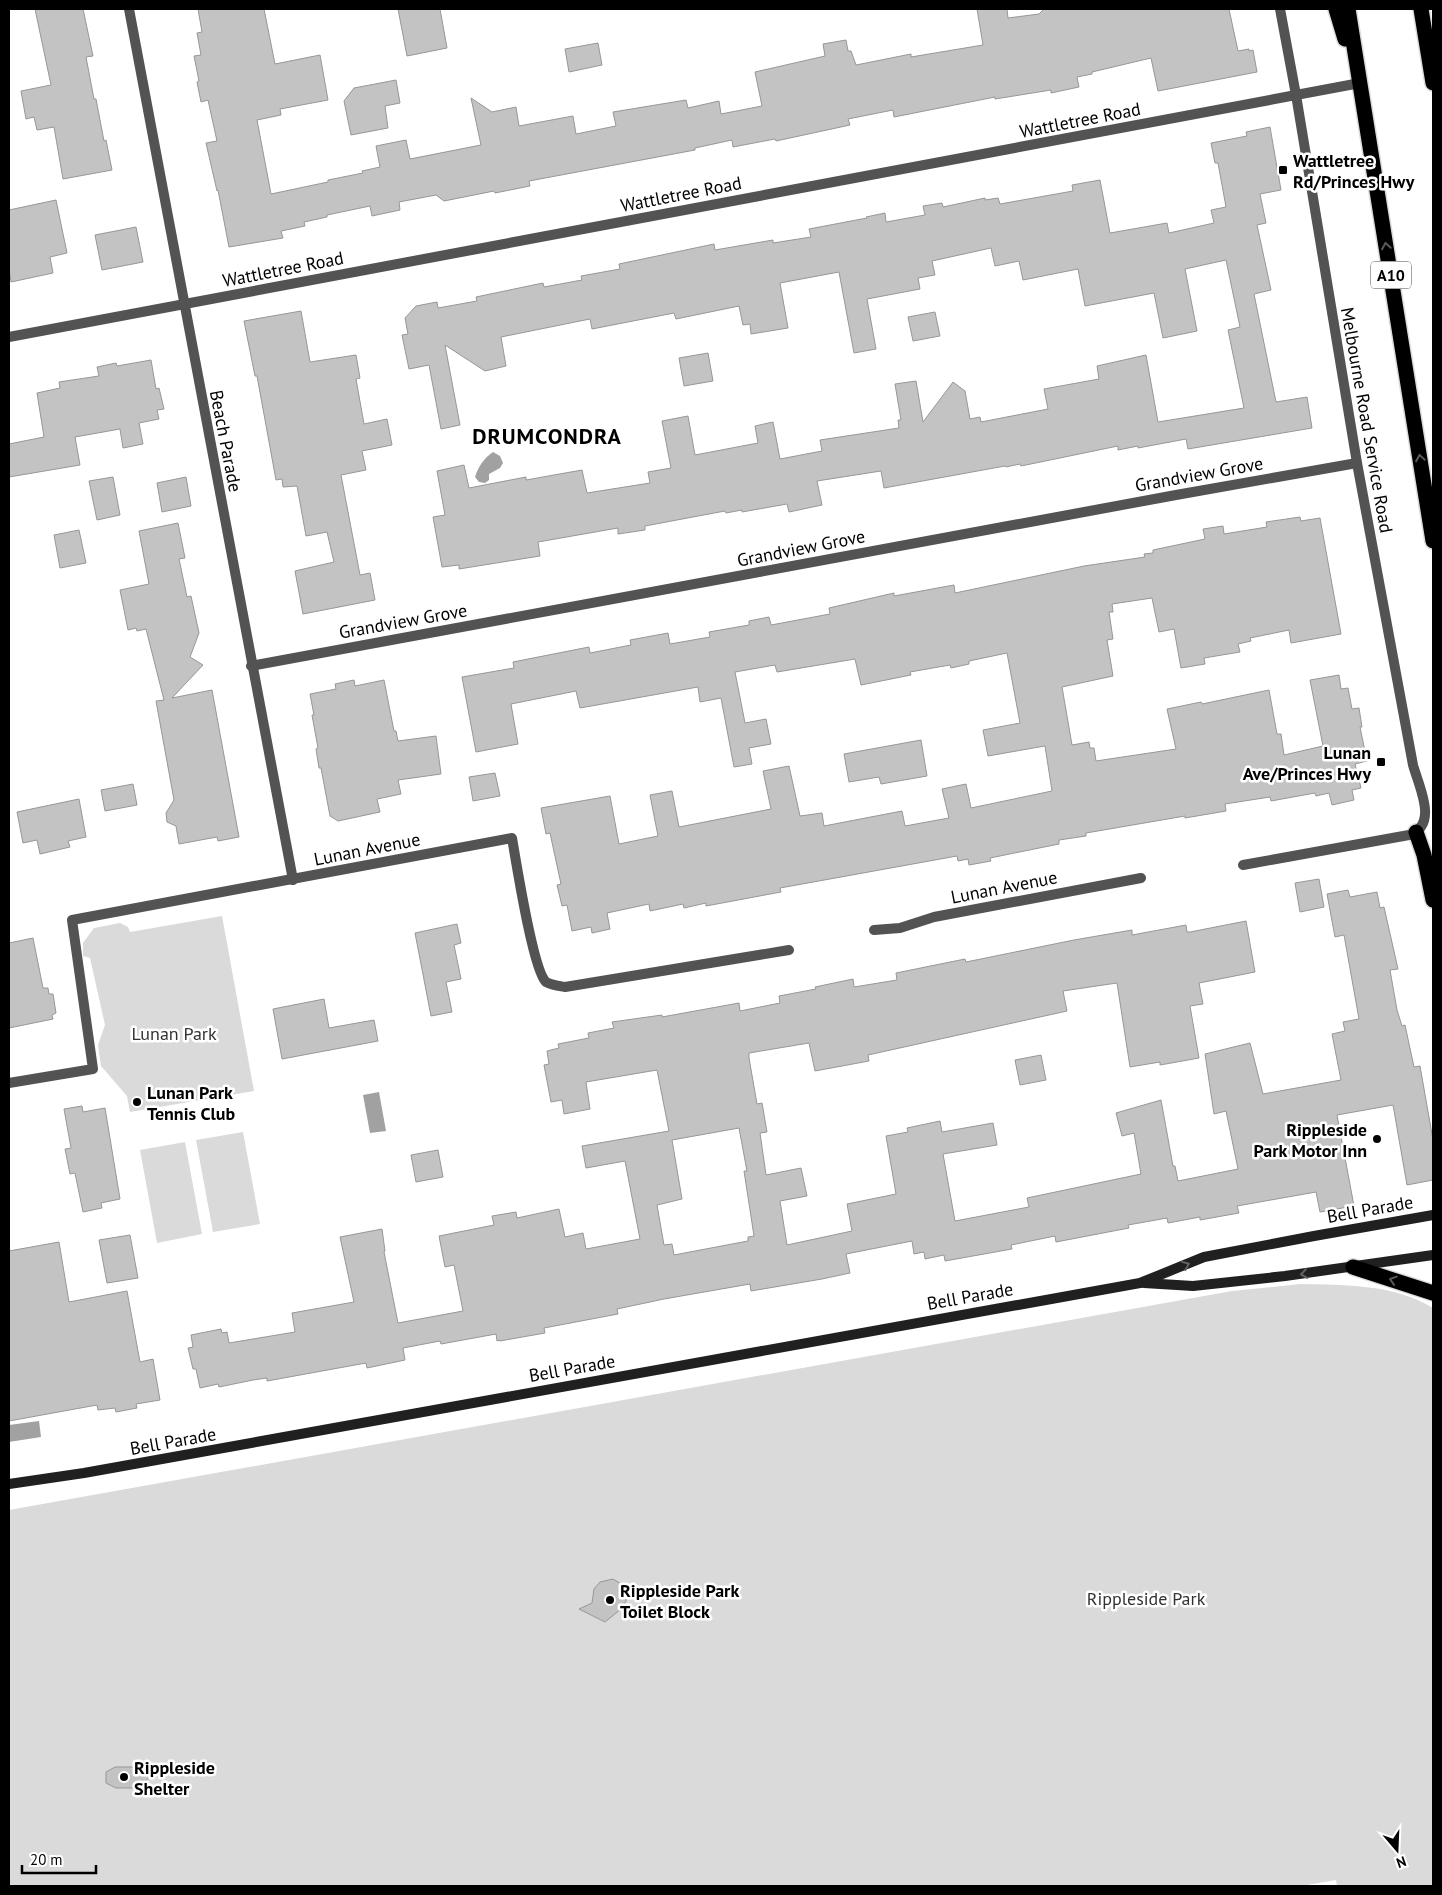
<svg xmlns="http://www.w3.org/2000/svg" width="1442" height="1895" viewBox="0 0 1442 1895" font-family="'PT Sans',sans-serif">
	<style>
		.green { fill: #dadada }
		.water { fill: #a1a1a1 }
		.building { fill: #c3c3c3; stroke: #979797; fill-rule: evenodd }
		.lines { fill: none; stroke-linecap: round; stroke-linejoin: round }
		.highway-casing { stroke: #dbdbdb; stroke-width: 18 }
		.street { stroke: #535353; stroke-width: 10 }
		.secondary { stroke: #202020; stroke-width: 10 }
		.highway { stroke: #000; stroke-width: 15 }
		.oneway { stroke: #595959 }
		.oneway2 { stroke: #636363 }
		.poi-dot { fill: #000; stroke: #fff; stroke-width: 2 }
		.labels { text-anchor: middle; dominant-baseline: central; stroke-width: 5; stroke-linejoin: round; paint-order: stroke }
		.shield { fill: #fff; stroke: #4c4c4c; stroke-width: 1 }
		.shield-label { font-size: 16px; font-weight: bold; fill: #000 }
		.street-label { font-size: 18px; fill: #000; stroke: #fff }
		.poi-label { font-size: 18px; font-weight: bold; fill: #000; stroke: #fff; text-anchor: start }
		.park-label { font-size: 18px; fill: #313131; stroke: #fff }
		.district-label { font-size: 22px; font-weight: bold; letter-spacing: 1px; fill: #000; stroke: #fff }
	</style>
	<rect width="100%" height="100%" fill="#fff"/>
	<!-- green -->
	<g class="green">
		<polygon points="222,916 254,1091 130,1112 127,1096 101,1066 98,1045 105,1025 90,958 83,956 83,943 94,928 120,923 128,927 130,932"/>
		<polygon points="243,1132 260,1224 213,1232 196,1140"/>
		<polygon points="185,1142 202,1234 157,1243 140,1150"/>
		<path d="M1301,1284C1345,1285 1394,1284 1433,1308V1886H1337L1336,1880L1301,1886H9V1510L1232,1291Z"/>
	</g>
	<!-- water -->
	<g class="water">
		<path d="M493,452L500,456L503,463L500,468L489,474V480L485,483L479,482L475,477C478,467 484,458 493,452Z"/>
		<polygon points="379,1092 386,1131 370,1133 363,1095"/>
		<polygon points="39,1421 41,1437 9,1442 9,1425"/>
	</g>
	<!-- building -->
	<g class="building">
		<polygon points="35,9 83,9 93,56 86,57 94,99 96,99 104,141 106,140 112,170 63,179 54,127 37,130 34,117 26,119 21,91 51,85"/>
		<polygon points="198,9 264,9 275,64 320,55 328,100 280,109 281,115 257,120 271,194 328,182 328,180 363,173 362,171 380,167 376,146 406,140 410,159 481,145 471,98 492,112 516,107 519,126 573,116 576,134 616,126 613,112 686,100 688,108 719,101 721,114 762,106 755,72 825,56 823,44 846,40 848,51 851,51 856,65 911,54 911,57 983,45 977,9 1007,9 1008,18 1039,14 1044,9 1229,9 1238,51 1249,49 1249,51 1253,50 1257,72 1158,91 1151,58 1092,72 1092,74 1077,77 1079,87 1051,93 1051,90 995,99 995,97 894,117 893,110 848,119 850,125 776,141 775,139 733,147 732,140 695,148 695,150 529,181 530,186 495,193 494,191 444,201 436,195 399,202 400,210 372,216 370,206 327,215 327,217 304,222 305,226 281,231 283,238 229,247 218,190 217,191 206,143 217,141 208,100 201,102 197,82 199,81 194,56 201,55 197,33 202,32"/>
		<polygon points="398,9 440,9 447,48 407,56"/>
		<polygon points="598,43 602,65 569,72 565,49"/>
		<polygon points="396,80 400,103 385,106 388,128 351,135 344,101 354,88"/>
		<polygon points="1270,127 1281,190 1260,194 1266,223 1257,225 1271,290 1254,294 1276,402 1307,397 1312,428 1188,449 1186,439 1138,448 1138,446 1118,450 1118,446 1021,466 1020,464 1006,467 1005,466 884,488 881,471 817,481 822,505 789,512 787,504 742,512 742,510 726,513 725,511 645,526 645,530 618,534 618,528 538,542 540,556 459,569 459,565 442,567 433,517 445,515 437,471 464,465 469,488 526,477 526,480 582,470 587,493 650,483 648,472 671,468 662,421 688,416 695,455 758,443 755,426 773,422 780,459 822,451 820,440 899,428 898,420 901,420 895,384 916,381 923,422 953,382 965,391 970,419 980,417 981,422 1048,409 1044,389 1099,379 1097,366 1146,355 1158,422 1244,408 1228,330 1240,327 1226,260 1185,269 1197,331 1163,338 1154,293 1085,306 1078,269 1023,280 1019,261 995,266 991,248 932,261 935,275 918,278 920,289 867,299 876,349 854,353 839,272 780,283 788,328 751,334 750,324 743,325 739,306 676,319 674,313 592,329 590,319 501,337 506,366 485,371 445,345 460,425 441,429 429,365 409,369 402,335 408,334 405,318 416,306 437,302 438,308 477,301 476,297 543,283 544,287 582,280 581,276 620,269 619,264 714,244 715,250 773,240 773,243 811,237 809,229 867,218 866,217 885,213 886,222 925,215 923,206 942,203 943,207 985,198 985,200 998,198 1000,204 1073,191 1072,185 1100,180 1110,233 1167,223 1169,233 1214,223 1211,210 1226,207 1218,163 1215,163 1211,143 1247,136 1246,132"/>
		<polygon points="56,200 67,253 50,257 53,273 11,282 9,269 9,210"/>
		<polygon points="136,227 143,262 102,270 95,235"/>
		<polygon points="301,311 310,362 356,355 360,378 356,379 364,424 387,419 392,445 362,451 366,470 341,475 360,575 370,573 375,600 303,614 295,571 334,562 327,532 306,536 297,486 283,487 282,479 276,480 257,376 255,376 244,321"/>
		<polygon points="935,312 940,336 913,341 908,317"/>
		<polygon points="708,353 713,381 684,386 679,358"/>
		<polygon points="151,360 156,389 159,388 164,409 157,410 159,419 139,423 143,444 123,448 120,429 75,437 80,465 9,477 9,444 44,437 37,393 60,388 59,382 99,376 97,367 116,363 117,366"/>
		<polygon points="113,477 120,515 97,520 89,481"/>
		<polygon points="186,477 191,506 162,512 157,483"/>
		<polygon points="1300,517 1301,521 1320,518 1341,634 1291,643 1289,630 1250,638 1251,641 1238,644 1240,652 1204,658 1205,664 1181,668 1174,629 1159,632 1152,598 1112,604 1113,612 1109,612 1113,639 1107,640 1113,676 1062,687 1072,745 1089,742 1090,748 1094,748 1096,761 1176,749 1167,709 1201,702 1202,704 1269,690 1277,734 1281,734 1284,755 1323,746 1310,680 1339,675 1341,689 1348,688 1352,709 1359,708 1362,727 1360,727 1367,761 1355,764 1361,788 1352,790 1354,800 1332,805 1329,793 1316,796 1315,793 1271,801 1270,797 1225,804 1226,811 1185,818 1185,816 1086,833 1086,836 1059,840 1059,844 990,858 991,861 969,865 968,859 958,861 957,856 780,888 781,892 706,906 706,903 684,908 683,904 650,911 649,904 607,913 610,929 592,933 591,927 572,931 567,905 562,906 557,885 561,884 550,833 546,834 541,808 610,796 619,844 658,836 650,795 672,791 679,827 771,809 763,771 789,766 800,816 822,813 824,826 902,811 905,826 949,818 942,789 966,784 971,808 1052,791 1045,746 988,756 983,730 1020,723 1007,653 969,661 969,664 951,668 950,665 910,672 911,675 861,685 855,659 777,672 775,665 735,672 745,723 766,719 771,744 749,748 752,764 734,767 721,698 700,702 698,687 580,708 576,691 511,704 518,744 476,752 462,677 514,668 513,662 589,647 590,653 631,645 630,640 668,633 670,644 710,637 709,632 749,625 749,621 769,617 771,625 830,614 829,608 894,593 894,596 954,585 955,593 1084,566 1145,557 1144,554 1153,553 1153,550 1205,539 1203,529 1223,526 1224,534 1267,527 1266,522"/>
		<polygon points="178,523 185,558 179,559 187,597 191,596 199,633 190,657 203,665 172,698 212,690 239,837 218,841 217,837 179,844 176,826 167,822 166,813 174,800 156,701 164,700 146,629 137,631 136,628 128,630 120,590 149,584 139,531"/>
		<polygon points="79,530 86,563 60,568 54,535"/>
		<polygon points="354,680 355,686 384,680 394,731 396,731 398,741 436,736 441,774 398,780 401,794 377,799 380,812 338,821 330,816 321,768 319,768 316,749 318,748 312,715 314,715 310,694 336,689 335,684"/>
		<polygon points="921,740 927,776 881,784 879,777 849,782 844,754"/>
		<polygon points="495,773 500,796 473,801 469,777"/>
		<polygon points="133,784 137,805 105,811 101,790"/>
		<polygon points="79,799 86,837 68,841 70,847 40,854 37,840 23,843 17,812"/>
		<polygon points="1319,879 1324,907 1300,912 1295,883"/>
		<path d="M1348,890L1350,897L1377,892L1380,908L1384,907L1398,969L1390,970L1397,1010L1402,1026L1405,1025L1414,1067L1420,1066L1433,1140V1180L1407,1185L1393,1105L1337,1115L1354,1206L1320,1212L1316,1192L1237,1206L1239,1213L1200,1220V1217L1168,1223L1167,1218L1128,1225L1129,1228L1056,1242L1055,1236L1011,1245L1012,1249L945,1261L944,1255L925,1259L924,1252L914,1254L912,1241L846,1254L850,1273L822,1279L751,1291L750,1284L664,1299L617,1309L618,1314L544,1328L545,1333L500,1341V1340L497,1341L496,1334L441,1344L440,1341L403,1348L405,1360L367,1368L366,1363L267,1381V1378L253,1380L219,1387L218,1384L200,1388L196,1369H193L188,1348L193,1347L191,1335L221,1329L222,1333L227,1332L229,1343L295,1332L292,1313L354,1302L340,1237L382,1229L385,1251L384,1252L398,1323L463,1311L454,1265L445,1267L439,1236L494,1225L492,1216L516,1212L517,1218L559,1209L565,1237L583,1233L586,1249L640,1239L625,1161L586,1168L582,1146L669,1131L657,1070L586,1082L590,1109L564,1114L562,1100L551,1102L544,1065L549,1064L547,1051L559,1048L558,1044L589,1038L588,1033L614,1028L612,1022L662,1015V1017L739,1003L740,1011L780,1003L779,996L816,989L815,987L853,979L854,987L897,980L896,973L965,959L966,962L1074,940L1132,930V935L1186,925L1187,932H1190L1246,921L1255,972L1199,983L1203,1004L1190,1006L1199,1058L1160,1065V1062L1130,1067L1117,983L1063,991L1067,1011L868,1055L869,1061L815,1071L809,1043L749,1053V1058L757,1104L762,1103L767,1132L760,1133L766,1175L801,1168L807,1196L780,1201L787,1245L852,1231L847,1204L896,1194L886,1136L908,1132L907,1128L940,1121L942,1132L993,1123L997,1145L943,1154L955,1221L1029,1207L1027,1198L1141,1174L1134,1133L1122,1136L1116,1113L1161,1100L1173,1166H1175L1178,1181L1238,1169L1226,1111L1214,1114L1205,1054L1250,1043L1263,1094L1341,1080L1332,1034L1345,1031L1343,1022L1359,1019L1344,935L1335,937L1327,894ZM739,1128L747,1171H744L754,1236L748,1237V1241L674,1255L672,1244L664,1245L657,1205L682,1199L672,1140Z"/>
		<polygon points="457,924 461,943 454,945 461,979 446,982 452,1012 431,1016 415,933"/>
		<polygon points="33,938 43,988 48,988 49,994 53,994 56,1013 52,1015 53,1019 9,1028 9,943"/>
		<polygon points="324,999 329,1028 374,1020 378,1041 282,1059 273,1009"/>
		<polygon points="1041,1055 1046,1080 1020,1085 1015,1060"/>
		<polygon points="82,1106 83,1112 105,1108 120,1199 101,1203 102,1208 83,1212 75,1173 70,1174 65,1149 71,1148 64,1109"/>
		<polygon points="438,1150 443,1177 416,1182 411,1155"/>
		<polygon points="130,1235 138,1278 107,1283 99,1240"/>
		<polygon points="59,1242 69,1302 127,1291 140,1362 153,1359 160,1400 136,1404 137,1408 116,1412 115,1408 98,1410 97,1405 9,1421 9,1251"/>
		<polygon points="613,1579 623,1585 627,1592 626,1601 621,1609 605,1622 579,1609 592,1603 594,1589 600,1582"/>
		<polygon points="115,1767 134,1767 151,1777 134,1788 116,1788 106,1783 106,1772"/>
	</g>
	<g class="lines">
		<defs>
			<g id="highway">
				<polyline points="1336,9 1345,39"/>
				<polyline points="1348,9 1433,541"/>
				<polyline points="1421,9 1433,83"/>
				<polyline points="1416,832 1424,855 1433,900"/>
				<polyline points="1353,1267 1433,1293"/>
			</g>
		</defs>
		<!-- highway casing -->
		<use href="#highway" class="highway-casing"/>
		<!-- street -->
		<g class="street">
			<polyline points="129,9 293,880"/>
			<polyline points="9,337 1360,83"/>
			<polyline points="251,666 1176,495 1357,463"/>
			<path d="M1243,865L1409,835C1439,825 1419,787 1413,765L1357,463L1296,95L1280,9"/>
			<polyline points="874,930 900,928 934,917 1141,878"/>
			<path d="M9,1083L93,1069L72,920L512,838C516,861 533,970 546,982C551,985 559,986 565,987L789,950"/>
		</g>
		<!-- secondary -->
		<g class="secondary">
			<polyline points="1144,1283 1193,1286 1285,1276 1433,1255"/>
			<polyline points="9,1484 84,1473 1140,1283 1204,1257 1314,1236 1433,1215"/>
		</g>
		<!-- highway -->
		<use href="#highway" class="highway"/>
	</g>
	<!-- one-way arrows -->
	<defs><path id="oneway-chevron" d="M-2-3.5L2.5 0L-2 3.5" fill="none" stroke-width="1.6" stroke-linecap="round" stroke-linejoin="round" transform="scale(1.25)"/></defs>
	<g class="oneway">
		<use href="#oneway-chevron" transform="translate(1386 246) rotate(-99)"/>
		<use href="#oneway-chevron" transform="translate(1420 458) rotate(-99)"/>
		<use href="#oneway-chevron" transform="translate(1393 1280) rotate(-162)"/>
	</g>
	<g class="oneway2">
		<use href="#oneway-chevron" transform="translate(1186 1265) rotate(-22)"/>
		<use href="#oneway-chevron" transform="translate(1304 1274) rotate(172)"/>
	</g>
	<!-- markers -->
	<g class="poi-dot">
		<rect x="1278" y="165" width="10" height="10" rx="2.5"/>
		<rect x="1376" y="757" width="10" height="10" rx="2.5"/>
		<circle cx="137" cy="1102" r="5"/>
		<circle cx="1377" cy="1139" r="5"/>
		<circle cx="610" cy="1600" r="5"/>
		<circle cx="124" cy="1777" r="5"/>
	</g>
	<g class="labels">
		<!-- shield labels -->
		<rect class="shield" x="1371" y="261.5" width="40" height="27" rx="4"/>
		<g class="shield-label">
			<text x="1391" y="275">A10</text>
		</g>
		<!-- street labels -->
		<g class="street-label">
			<text transform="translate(1080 120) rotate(-11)">Wattletree Road</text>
			<text transform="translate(681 194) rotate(-11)">Wattletree Road</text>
			<text transform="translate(283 269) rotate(-11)">Wattletree Road</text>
			<text transform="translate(1367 420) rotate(80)">Melbourne Road Service Road</text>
			<text transform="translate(226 441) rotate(79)">Beach Parade</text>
			<text transform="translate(1199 474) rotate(-10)">Grandview Grove</text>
			<text transform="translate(801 548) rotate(-11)">Grandview Grove</text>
			<text transform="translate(403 621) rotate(-10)">Grandview Grove</text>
			<text transform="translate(367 849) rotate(-11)">Lunan Avenue</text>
			<text transform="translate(1004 887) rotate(-11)">Lunan Avenue</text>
			<text transform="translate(1370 1209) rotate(-10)">Bell Parade</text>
			<text transform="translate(970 1296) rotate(-10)">Bell Parade</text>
			<text transform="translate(572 1368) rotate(-10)">Bell Parade</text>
			<text transform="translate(173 1441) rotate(-10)">Bell Parade</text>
		</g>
		<!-- poi labels -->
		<g class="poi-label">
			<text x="1293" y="160">Wattletree<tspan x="1293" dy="21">Rd/Princes Hwy</tspan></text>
			<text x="1371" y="752" text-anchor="end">Lunan<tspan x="1371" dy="21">Ave/Princes Hwy</tspan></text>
			<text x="147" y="1092">Lunan Park<tspan x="147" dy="21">Tennis Club</tspan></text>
			<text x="1367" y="1129" text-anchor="end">Rippleside<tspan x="1367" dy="21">Park Motor Inn</tspan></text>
			<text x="620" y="1590">Rippleside Park<tspan x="620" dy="21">Toilet Block</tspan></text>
			<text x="134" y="1767">Rippleside<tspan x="134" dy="21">Shelter</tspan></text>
		</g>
		<!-- park labels -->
		<g class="park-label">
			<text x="174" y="1033">Lunan Park</text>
			<text x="1146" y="1598">Rippleside Park</text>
		</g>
		<!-- district labels -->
		<g class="district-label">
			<text x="547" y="436">DRUMCONDRA</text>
		</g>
	</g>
	<!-- border -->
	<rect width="1442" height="1895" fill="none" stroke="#000000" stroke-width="20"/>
	<!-- north arrow -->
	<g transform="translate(1397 1850) rotate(161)" stroke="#ffffff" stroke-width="4" paint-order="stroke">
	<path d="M0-4L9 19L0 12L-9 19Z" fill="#000000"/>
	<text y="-8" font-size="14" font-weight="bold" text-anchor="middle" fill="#000000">N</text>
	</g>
	<!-- scale -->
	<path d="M22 1865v8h74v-8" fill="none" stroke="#000000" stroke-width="2.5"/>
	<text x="30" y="1865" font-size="15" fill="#000000" stroke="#ffffff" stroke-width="4" paint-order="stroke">20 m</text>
</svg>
